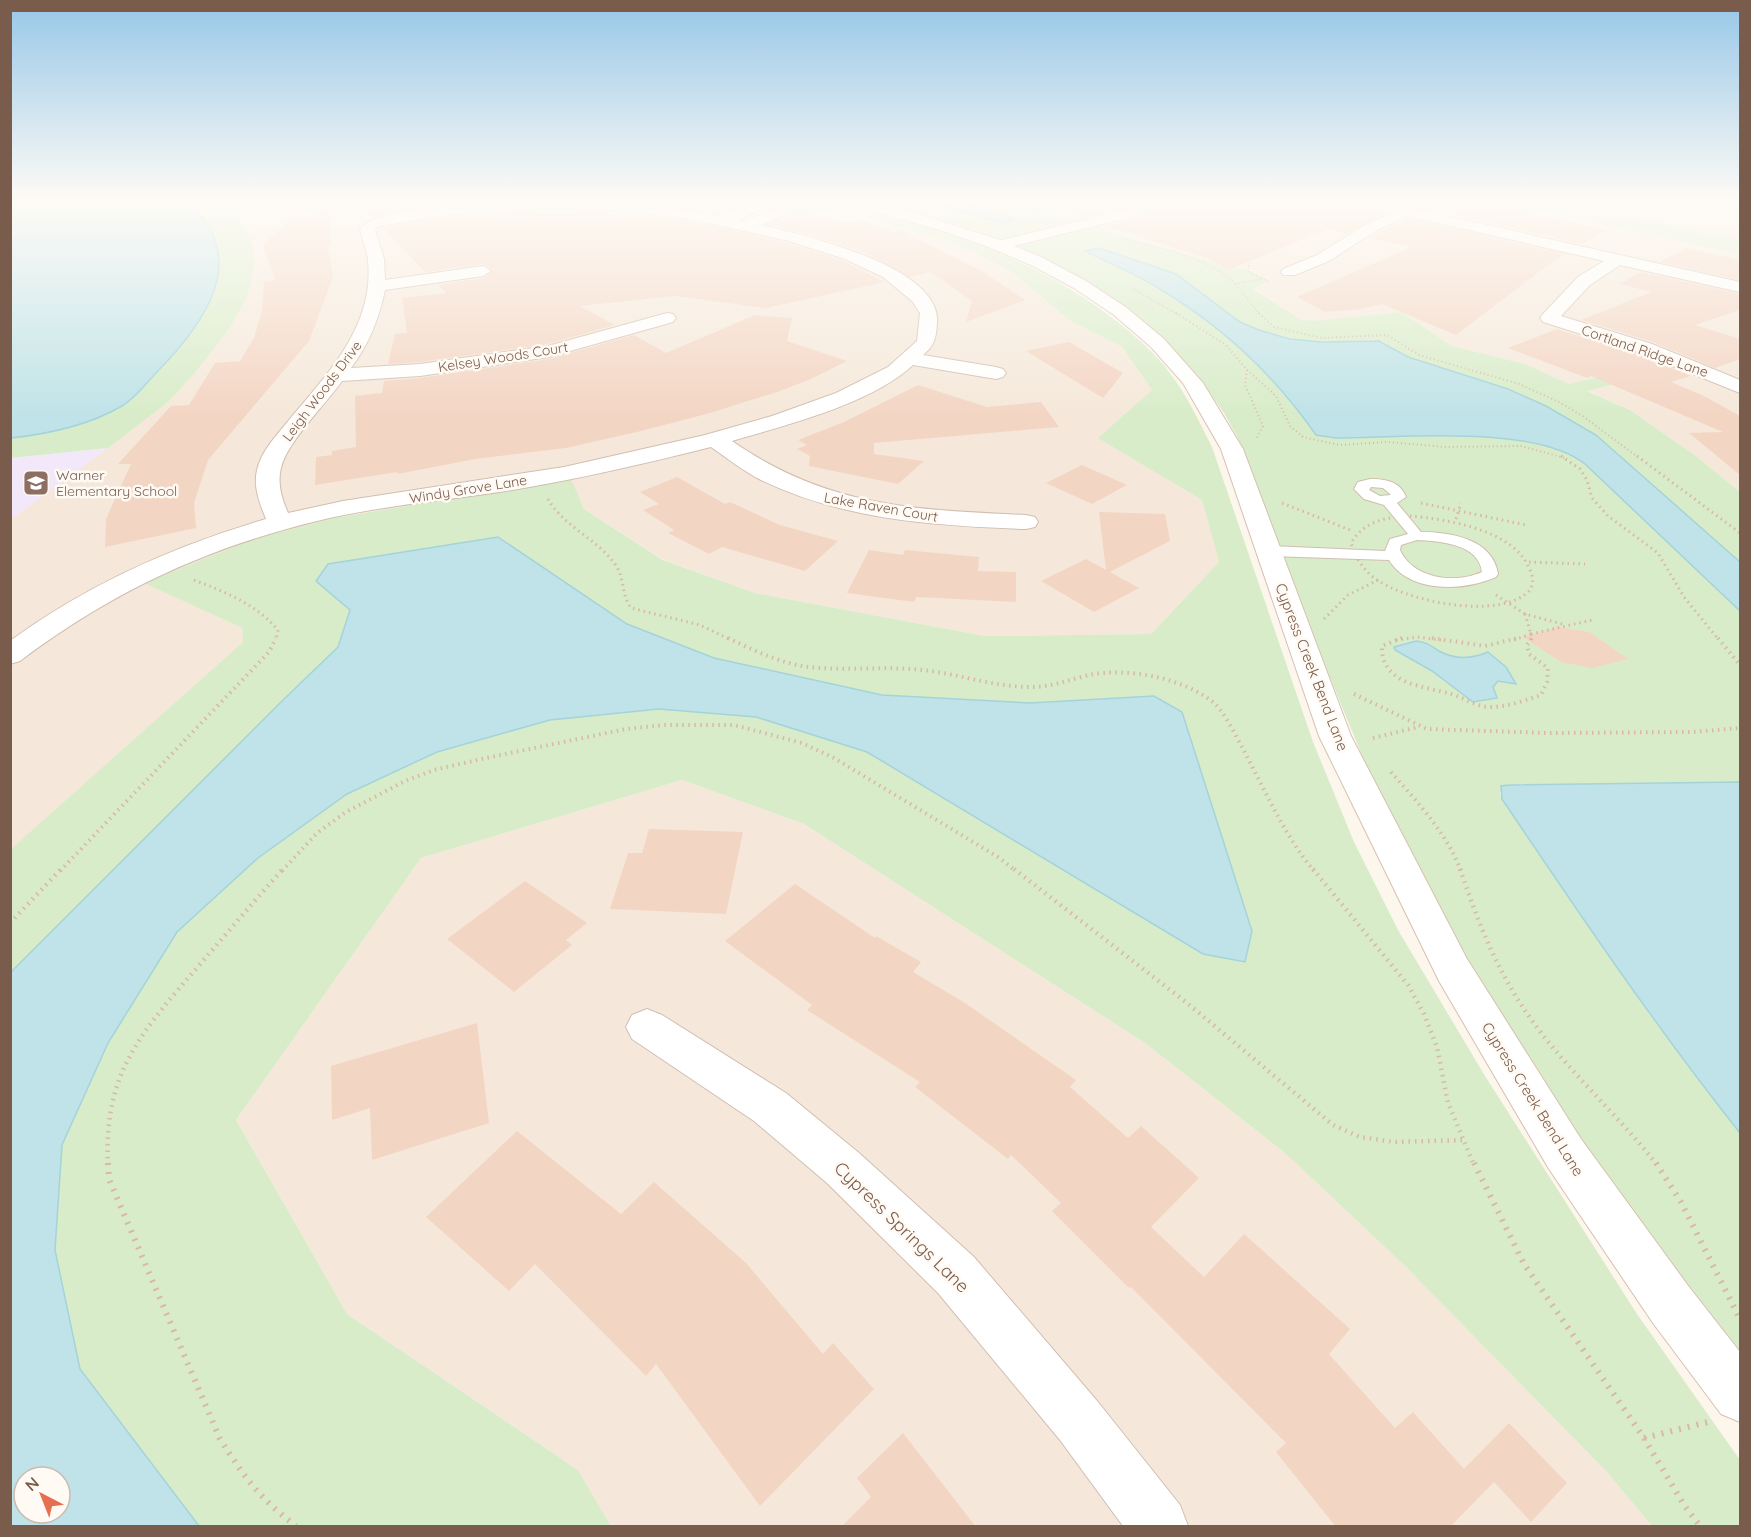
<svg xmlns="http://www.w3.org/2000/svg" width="1751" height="1537" viewBox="0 0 1751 1537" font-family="Quicksand,sans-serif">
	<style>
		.residential { fill: #f5e8da }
		.education { fill: #f3e8fa }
		.green { fill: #d8ecc9; fill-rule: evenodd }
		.water { fill: #bfe3e8; stroke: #a5d3da; stroke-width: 1.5; fill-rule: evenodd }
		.building { fill: #f3d5c3 }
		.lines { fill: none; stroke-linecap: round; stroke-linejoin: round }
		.lane-casing { stroke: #d1beb0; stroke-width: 2 }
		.street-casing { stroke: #d1beb0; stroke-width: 2 }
		.secondary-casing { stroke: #d6c0b0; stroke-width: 2 }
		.path-far5 { stroke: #d9b8a5; stroke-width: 1.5; stroke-dasharray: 1 2; stroke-linecap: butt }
		.path-far4 { stroke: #d9b8a5; stroke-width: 2; stroke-dasharray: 1 3; stroke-linecap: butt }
		.path-far3 { stroke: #d9b8a5; stroke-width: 3; stroke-dasharray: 1.5 4; stroke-linecap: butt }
		.path-far2 { stroke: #d9b8a5; stroke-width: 4; stroke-dasharray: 1.5 4.5; stroke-linecap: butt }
		.path-far1 { stroke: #d9b8a5; stroke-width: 4.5; stroke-dasharray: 1.5 5; stroke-linecap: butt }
		.path { stroke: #d9b8a5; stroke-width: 6; stroke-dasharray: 2 7; stroke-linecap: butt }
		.lane { fill: #fff; fill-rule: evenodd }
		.street { fill: #fff; fill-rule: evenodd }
		.secondary { fill: #fff; fill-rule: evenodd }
		.labels { text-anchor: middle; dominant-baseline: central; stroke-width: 5; stroke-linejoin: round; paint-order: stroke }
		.far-street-label { font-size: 14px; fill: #7a5c4d; stroke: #fffaf3 }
		.far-education-label { font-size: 14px; fill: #785e54; stroke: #fffaf3; text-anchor: start }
		.street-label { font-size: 15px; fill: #7a5c4d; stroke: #fffaf3 }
		.near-street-label { font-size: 18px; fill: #7a5c4d; stroke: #fffaf3 }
	</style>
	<rect width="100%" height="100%" fill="#fdf6ec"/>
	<!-- residential -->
	<g class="residential">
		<polygon points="316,201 816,201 767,228 820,209 834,208 904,227 974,252 1012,272 1069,320 1122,347 1152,390 1099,438 1202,500 1219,562 1151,634 985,636 755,593 664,560 584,509 570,479 334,518 254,539 145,583 242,628 243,642 11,850 11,519 168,402 195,373 230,328 247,297 243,224 234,214"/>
		<polygon points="1034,201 1491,201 1740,254 1740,492 1696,456 1630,410 1586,390 1662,361 1569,384 1525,364 1452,346 1401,312 1311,321 1300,319 1254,288 1268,280 1251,271 1236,269 1169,249 1160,248 1094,225 1015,245 999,239 1085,219"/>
		<polygon points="1553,201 1740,201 1740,240"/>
		<polygon points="682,780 804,824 1145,1043 1285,1153 1404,1265 1605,1470 1652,1526 611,1526 578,1470 347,1314 236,1120 421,858"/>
	</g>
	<!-- education -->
	<polygon class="education" points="108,448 28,507 11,519 11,458"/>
	<!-- green -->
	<g class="green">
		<polygon points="10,201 316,201 235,214 251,239 255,263 247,297 230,328 195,373 168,402 108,448 11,458"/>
		<path d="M836,201C937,226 1038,258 1120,324C1137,338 1156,354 1169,372C1187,395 1199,421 1212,447L1313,742L1354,842L1398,930L1485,1076L1637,1314L1740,1460V1526H1652L1605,1470L1404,1265L1285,1153L1145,1043L804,824L682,780L421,858L236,1120L347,1314L578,1470L611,1526H11L10,850L243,642L242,628L144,583L254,539L334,518L571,479L584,509L663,560L755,593L985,636L1151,634L1219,562L1202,500L1098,438L1152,390L1122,347L1069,320L1012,272L974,252L940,239L834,208L820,209L767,228L763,224L812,202ZM24,1477H60V1513H24Z"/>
		<polygon points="863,201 1034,201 1086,219 1005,238 992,239"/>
		<polygon points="1491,201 1553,201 1740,240 1740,254"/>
		<path d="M1094,225L1160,248L1169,249C1195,257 1221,265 1247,270C1254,272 1261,278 1269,280L1254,289L1300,319L1311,321L1401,312L1452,346L1525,364L1569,384L1662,361L1678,367L1587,391L1630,410L1696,456L1740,492V562L1596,435L1546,406L1524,396L1408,357L1383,342L1373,340L1336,342L1298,340L1259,330L1240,322L1177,274L1099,248L1091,254C1162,287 1229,328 1281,387C1294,402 1304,419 1316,435L1336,438C1399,437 1536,425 1585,464L1740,611V782L1510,785L1500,793L1502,799L1652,1018L1740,1133V1365L1583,1142L1462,955L1371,777L1321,656L1253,475L1238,438L1224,413L1199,377L1173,349L1014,247Z"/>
	</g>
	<!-- water -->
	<g class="water">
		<path d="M11,201H185C254,256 204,324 157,372C146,383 134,400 120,407C87,426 48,434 11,438Z"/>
		<polygon points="926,201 957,201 1014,219 1004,223 995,221"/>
		<path d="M1099,248L1176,274L1240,322L1259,330L1290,339L1321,342L1379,341L1408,357L1508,389L1546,406L1596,435L1740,562V611L1585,464C1535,424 1400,438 1336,438L1316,435C1275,376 1224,328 1163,291C1138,275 1111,264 1085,251Z"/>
		<path d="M498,537L627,624L714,658L882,695L1030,703L1154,696L1182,712L1252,931L1245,962L1203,954L867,752L756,717L659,709L550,720L437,752L347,794L258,858L177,932L108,1043L62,1145L55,1250L80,1369L199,1526H11V972L281,702L338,647L350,610L316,581L328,564ZM24,1477H60V1513H24Z"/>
		<path d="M1416,641C1427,642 1431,646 1439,651C1456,660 1471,659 1488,652L1506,667L1516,684L1498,681L1493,687L1497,698L1473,702L1432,671L1395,650L1394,647Z"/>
		<path d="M1740,782V1133C1655,1026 1578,912 1502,799L1501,786L1510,785Z"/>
	</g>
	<!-- building -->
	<g class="building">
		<polygon points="357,201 474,201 402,209 373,218"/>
		<polygon points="637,201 750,201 720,214"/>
		<polygon points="1049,201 1141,201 1129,207 1084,218 1048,205"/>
		<polygon points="1168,201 1228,201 1290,209 1312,201 1351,201 1354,206 1385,214 1347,234 1328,229 1228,270 1209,259 1106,226 1141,217"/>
		<polygon points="1392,201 1475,201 1606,230 1582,244"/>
		<polygon points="574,210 691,221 788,243 844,261 885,282 766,308 674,296 580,306 615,325 548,344 420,362 388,364 395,334 407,333 402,298 446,293 438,285 483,278 493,270 483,264 425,272 383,228 436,218 522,212 574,213"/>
		<polygon points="330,211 331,245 328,246 333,277 309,341 208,460 194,503 196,528 105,547 106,519 131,464 118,464 171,406 189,405 215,363 240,361 254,338 262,311 264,281 275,280 263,245 290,219"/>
		<polygon points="800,211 846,223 861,220 895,233 898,229 983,272 1025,300 966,322 972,301 931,272 909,277 867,254 837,243 768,224"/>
		<polygon points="1408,218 1565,254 1548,265 1456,335 1382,304 1361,309 1325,312 1297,297 1412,247 1369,238"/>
		<polygon points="1686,248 1740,260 1740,280 1660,262"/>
		<polygon points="1641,272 1740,294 1740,310 1695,325 1740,339 1740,359 1715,368 1653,342 1581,320 1651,292 1619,284"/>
		<polygon points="755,315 792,318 787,341 847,361 811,379 777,392 710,413 641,431 566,448 475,459 398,474 397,472 315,485 316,457 332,455 332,451 356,447 355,396 382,393 384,381 420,378 549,359 634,335 666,353"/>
		<polygon points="1557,329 1637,354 1691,376 1671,382 1704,396 1740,416 1740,475 1689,433 1723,432 1591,376 1587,378 1508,348"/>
		<polygon points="1069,342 1123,373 1103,398 1026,351"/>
		<polygon points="918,385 987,407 1041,402 1059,427 874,443 874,454 924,461 898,484 809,466 810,456 797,449 807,445 798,440 844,422"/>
		<polygon points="1082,465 1127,485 1092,504 1046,483"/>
		<polygon points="677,477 725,504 730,502 780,525 838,541 805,571 722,547 709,554 668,533 674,530 643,510 659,504 640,492"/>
		<polygon points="1099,512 1165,514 1170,541 1110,572 1139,588 1094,612 1041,581 1086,559 1106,570"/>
		<polygon points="869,550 903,555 905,550 979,557 978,571 1016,572 1016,602 916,597 914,602 847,593"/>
		<polygon points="1559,627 1589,632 1628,659 1592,668 1561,662 1523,637"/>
		<polygon points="649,829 743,832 726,914 610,909 628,853 642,853"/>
		<polygon points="525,881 587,923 566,940 572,945 514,992 447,939"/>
		<polygon points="795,884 875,938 876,936 921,962 913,972 965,1003 1076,1080 1070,1087 1128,1138 1141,1126 1199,1178 1151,1227 1204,1277 1244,1234 1350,1329 1329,1354 1395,1428 1413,1412 1464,1469 1509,1423 1567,1483 1531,1522 1494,1482 1450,1527 1336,1527 1276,1452 1286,1443 1131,1287 1129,1288 1052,1211 1061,1203 1011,1155 1008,1159 915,1087 920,1082 807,1010 812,1005 725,941"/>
		<polygon points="477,1023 489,1123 372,1160 370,1108 332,1120 331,1066"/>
		<polygon points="517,1131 621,1214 654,1182 746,1263 823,1354 833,1343 874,1389 760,1506 656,1364 646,1376 535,1264 509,1291 426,1217"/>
		<polygon points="903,1433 976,1527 841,1527 871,1497 857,1478"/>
	</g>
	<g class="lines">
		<defs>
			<path id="lane" d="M1370,479C1385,479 1400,481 1406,497L1397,503L1421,532C1451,532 1493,539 1498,574L1496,577C1464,591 1410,594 1389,560L1269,556L1261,551L1269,546L1385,551L1390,539L1408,534L1384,505L1364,499L1354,489L1358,482ZM1371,487L1383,488L1391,495L1380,496L1369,490ZM1417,540C1440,541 1479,544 1482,572C1455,584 1413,579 1400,550L1401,545Z"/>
			<g id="street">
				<path d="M608,201L641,204L720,216L757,201H777L738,220L745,221L796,201H816L761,225C802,235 942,266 937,323C936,338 935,345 923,355L996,367L1003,369L1006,373L1003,377L996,379L913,365C871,404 786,425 732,441C827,507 914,510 1026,515L1035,517L1038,522L1035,527L1026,529C935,526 844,520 761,480C743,471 727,458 711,447C643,464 575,480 506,491C442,501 376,506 313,522C204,549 110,593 20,661L10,664V641C88,584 174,546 266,519C260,504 253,487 257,470C261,451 277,435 289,420C327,374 375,326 368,260C367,250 362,239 360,229C383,198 565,201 608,201ZM539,208H590L691,219L789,241L845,259L883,277L912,301L920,313L917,341L888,367L836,393L772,416L705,435L564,467L343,501L288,513C282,499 277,484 281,468C287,442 326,404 342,381L420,376L549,357L673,322L676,318L673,314L667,313L548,346L420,364L351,368C369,344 379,319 385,290L483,276L491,271L483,266L385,280L384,259L375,230L377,227L436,216Z"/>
				<polygon points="1147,201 1166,201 1140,215 998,250 990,245 993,242 1130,209"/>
				<polygon points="1353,201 1380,201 1740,282 1740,292 1620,265 1590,285 1561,316 1652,344 1740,380 1740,393 1638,352 1543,322 1540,318 1543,314 1578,277 1604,261 1408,216 1377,230 1329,261 1295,275 1283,275 1281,272 1283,269 1317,255 1367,224 1392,213 1355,204"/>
				<polygon points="647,1009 662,1015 786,1093 859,1153 974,1257 1098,1402 1180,1505 1188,1526 1123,1526 1060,1440 938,1293 827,1183 754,1121 632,1039 626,1027 632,1015"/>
			</g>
			<polygon id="secondary" points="845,201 870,201 904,210 997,239 1043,258 1086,281 1127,308 1164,339 1203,383 1243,449 1351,736 1467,959 1581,1139 1689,1287 1740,1352 1740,1422 1721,1414 1653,1323 1549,1169 1439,981 1319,736 1221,449 1183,383 1151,347 1114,315 1074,288 1031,265 986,246 940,230 847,204"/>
		</defs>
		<!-- lane casing -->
		<use href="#lane" class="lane-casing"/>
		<!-- street casing -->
		<use href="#street" class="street-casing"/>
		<!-- secondary casing -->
		<use href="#secondary" class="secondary-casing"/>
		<!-- path-far5 -->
		<g class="path-far5">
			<polyline points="1006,201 1043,212"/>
			<path d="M1121,238C1153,247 1205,256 1230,279C1241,289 1250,303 1260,315"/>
			<polyline points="1251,263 1248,267 1249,272 1268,281"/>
			<polyline points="1236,284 1261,279"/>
			<polyline points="1133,289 1179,315"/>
		</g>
		<!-- path-far4 -->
		<g class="path-far4">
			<polyline points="1176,313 1226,345 1247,370 1276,396 1290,426 1303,437 1339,445 1388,442 1446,447 1521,446 1565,458"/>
			<polyline points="1259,313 1274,327 1322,338 1387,335 1419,355 1519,384 1559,402 1584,417 1639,458"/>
			<polyline points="1247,370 1245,385 1263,426 1256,439"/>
		</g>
		<!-- path-far3 -->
		<g class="path-far3">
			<polyline points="1561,456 1580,469 1587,480 1592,498 1608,516 1658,553 1684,597 1719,640"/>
			<polyline points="1637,456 1740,533"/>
			<path d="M548,499C563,526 597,539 615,564C625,578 621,595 631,608L700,625L731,640"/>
			<polyline points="1282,503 1350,530"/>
			<polyline points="1421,503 1526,525"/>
			<path d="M1410,516C1446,519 1514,530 1529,568C1533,576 1534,582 1530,590C1501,622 1403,601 1373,577C1361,567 1356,557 1351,543C1364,521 1386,517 1410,516Z"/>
			<polyline points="1456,519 1461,503"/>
			<polyline points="1529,562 1585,564"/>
			<path d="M194,580C225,592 256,604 278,630L276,640"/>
			<polyline points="1496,595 1525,614 1562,624"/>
			<polyline points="1525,614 1531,634"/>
			<polyline points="1324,619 1348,595 1378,580"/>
			<polyline points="1531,634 1592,620"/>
			<polyline points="1396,640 1417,637 1441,640"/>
			<polyline points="1514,640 1531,634"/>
			<polyline points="1531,640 1531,634"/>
		</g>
		<!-- path-far2 -->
		<g class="path-far2">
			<path d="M728,638C753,650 782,664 809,667C847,671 886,666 923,670C959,674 994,687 1031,687C1051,687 1069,680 1089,675C1127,667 1184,678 1214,703C1226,714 1235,735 1243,749C1265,790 1284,835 1314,871"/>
			<path d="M1402,638L1382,646C1381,685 1424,686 1451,694C1465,698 1476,707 1491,707C1508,707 1525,700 1541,695L1547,682L1548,668L1529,654L1527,645L1532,638"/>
			<polyline points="1432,638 1485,646 1518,638"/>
			<polyline points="1718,638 1740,665"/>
			<polyline points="1354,694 1427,729 1548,733 1691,732 1740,728"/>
			<polyline points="1373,738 1418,727"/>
			<path d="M1391,772C1418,803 1446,832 1461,871"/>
			<polyline points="60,871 269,652 276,638"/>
			<polyline points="282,871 317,833 346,812 405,781 434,770 486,758 626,729 665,725 734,725 802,743 834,758 998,857 1016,871"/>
		</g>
		<!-- path-far1 -->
		<g class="path-far1">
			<polyline points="1014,869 1187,1003 1333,1125 1360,1137 1395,1142 1463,1140"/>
			<polyline points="1313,869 1408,985 1424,1014 1437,1047 1448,1103 1474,1165"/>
			<path d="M1460,869C1480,927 1497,972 1533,1022C1570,1073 1618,1115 1657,1165"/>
			<polyline points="10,923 61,869"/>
			<path d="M108,1165C103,1070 144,1030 201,963C228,932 255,900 283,869"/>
		</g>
		<!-- path -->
		<g class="path">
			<path d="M108,1163L109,1179L220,1439C245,1478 259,1498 296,1526"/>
			<polyline points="1474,1163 1524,1264 1644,1438 1684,1505 1700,1526"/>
			<polyline points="1656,1163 1681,1202 1740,1319"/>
			<polyline points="1644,1438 1708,1422"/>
		</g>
		<!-- lane -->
		<use href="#lane" class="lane"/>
		<!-- street -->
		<use href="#street" class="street"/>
		<!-- secondary -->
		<use href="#secondary" class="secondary"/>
	</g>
	<!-- sky -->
	<linearGradient id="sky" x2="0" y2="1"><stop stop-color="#97c7e8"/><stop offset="0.48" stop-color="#fefbf6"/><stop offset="1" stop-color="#fefbf6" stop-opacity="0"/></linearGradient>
	<rect width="1751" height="417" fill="url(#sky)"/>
	<!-- icons -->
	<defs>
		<symbol id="school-square" viewBox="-11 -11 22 22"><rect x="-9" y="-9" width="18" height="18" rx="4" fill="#8d6e63" stroke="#fffaf3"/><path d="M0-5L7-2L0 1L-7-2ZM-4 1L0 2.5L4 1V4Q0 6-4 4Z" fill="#fff"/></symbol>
	</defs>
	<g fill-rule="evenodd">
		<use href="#school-square" x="21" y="468" width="30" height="30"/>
	</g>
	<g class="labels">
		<!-- far-street labels -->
		<g class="far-street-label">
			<text transform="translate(1645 351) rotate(19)">Cortland Ridge Lane</text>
			<text transform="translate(503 357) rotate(-9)">Kelsey Woods Court</text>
			<text transform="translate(322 391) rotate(-53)">Leigh Woods Drive</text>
			<text transform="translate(468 489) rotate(-9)">Windy Grove Lane</text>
			<text transform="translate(881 507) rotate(10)">Lake Raven Court</text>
		</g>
		<!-- far-education labels -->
		<g class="far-education-label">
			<text x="56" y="475">Warner<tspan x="56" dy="16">Elementary School</tspan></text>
		</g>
		<!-- street labels -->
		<g class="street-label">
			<text transform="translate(1312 667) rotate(69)">Cypress Creek Bend Lane</text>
			<text transform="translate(1533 1099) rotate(58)">Cypress Creek Bend Lane</text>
		</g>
		<!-- near-street labels -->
		<g class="near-street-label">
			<text transform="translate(902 1227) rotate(44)">Cypress Springs Lane</text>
		</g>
	</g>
	<!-- border -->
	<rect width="1751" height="1537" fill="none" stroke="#7a5c4d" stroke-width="24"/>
	<!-- north arrow -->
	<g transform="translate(42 1495) rotate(318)"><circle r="28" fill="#fffaf3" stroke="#cabbb1" stroke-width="1.5"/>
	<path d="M0-4.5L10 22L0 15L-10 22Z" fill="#e76f51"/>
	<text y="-9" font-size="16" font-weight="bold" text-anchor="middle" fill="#7a5c4d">N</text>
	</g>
</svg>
